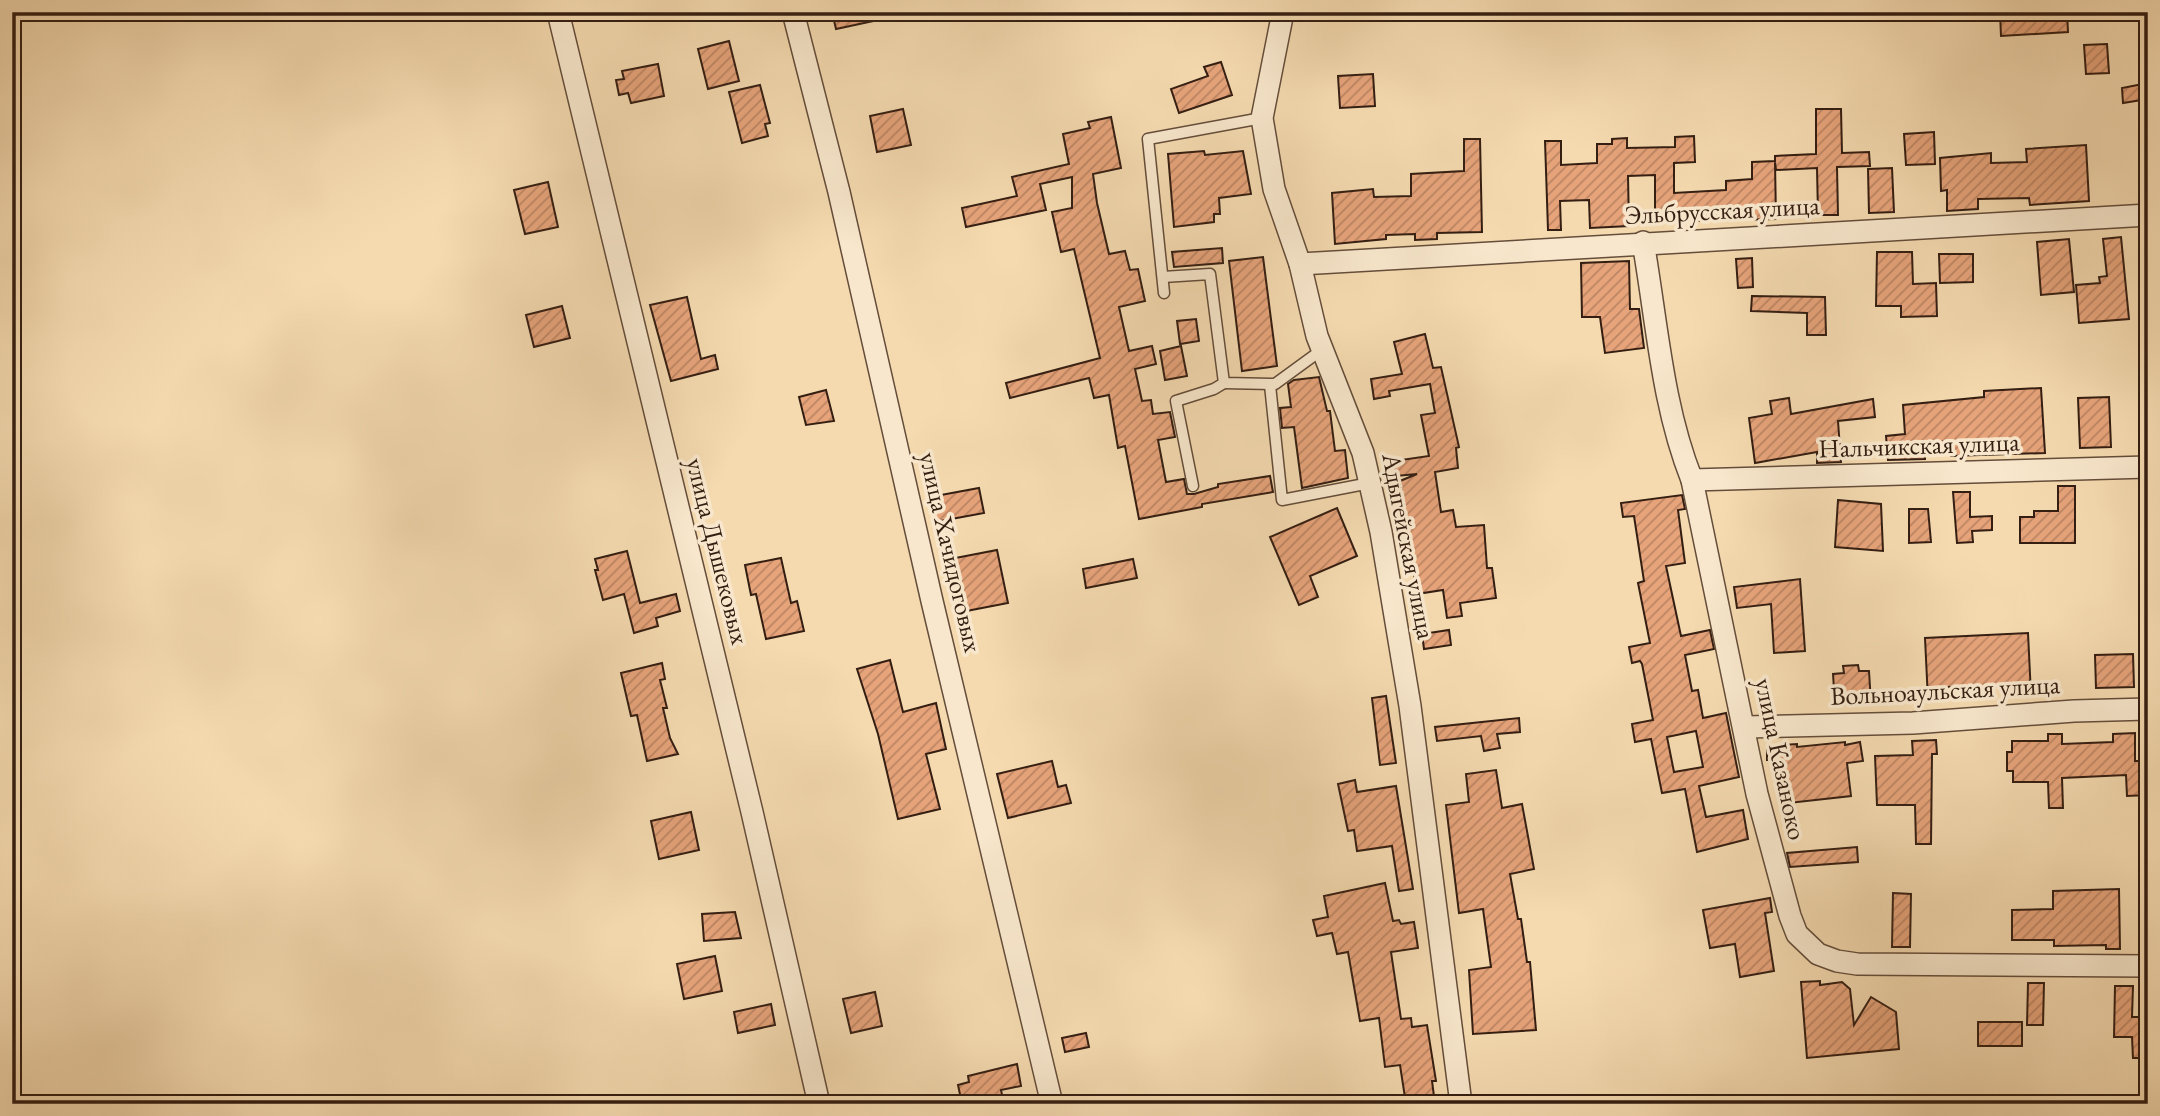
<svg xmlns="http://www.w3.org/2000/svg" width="2160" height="1116" viewBox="0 0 2160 1116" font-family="'EB Garamond',serif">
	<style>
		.building { fill: url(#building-hatch); stroke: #341e12; stroke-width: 2; fill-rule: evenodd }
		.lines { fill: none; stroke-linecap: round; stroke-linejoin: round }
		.lane-casing { stroke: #644d3a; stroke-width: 13 }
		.street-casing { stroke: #644d3a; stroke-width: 24 }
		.lane { stroke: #f8e7cc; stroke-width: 10 }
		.street { stroke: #f8e7cc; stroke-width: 21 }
		.labels { text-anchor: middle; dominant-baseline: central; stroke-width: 7; stroke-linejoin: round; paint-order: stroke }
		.street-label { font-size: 26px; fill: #341e12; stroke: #f8e7cc }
	</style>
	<defs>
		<pattern id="building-hatch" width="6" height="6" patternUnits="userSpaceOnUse" patternTransform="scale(1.75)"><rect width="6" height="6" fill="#e7a47b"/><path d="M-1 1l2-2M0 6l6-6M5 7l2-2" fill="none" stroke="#bc8563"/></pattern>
	</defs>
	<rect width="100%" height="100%" fill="#f5dab0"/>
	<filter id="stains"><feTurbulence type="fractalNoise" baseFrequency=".00286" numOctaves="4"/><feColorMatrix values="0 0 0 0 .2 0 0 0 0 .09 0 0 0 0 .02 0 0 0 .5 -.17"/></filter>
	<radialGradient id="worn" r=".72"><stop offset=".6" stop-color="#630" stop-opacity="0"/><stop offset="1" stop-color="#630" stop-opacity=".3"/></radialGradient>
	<!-- building -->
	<g class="building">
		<polygon points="832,12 883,12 883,19 836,29"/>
		<polygon points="2000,12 2067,12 2068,32 2001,36"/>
		<polygon points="729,41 739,81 708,89 698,49"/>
		<polygon points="2107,44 2109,73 2086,74 2084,45"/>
		<polygon points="1221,62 1232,95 1179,113 1171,89 1208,76 1204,67"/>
		<polygon points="658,64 664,96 631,103 628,93 619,95 616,80 624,79 622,71"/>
		<polygon points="1373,74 1375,106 1340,108 1338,76"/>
		<polygon points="2148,83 2148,99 2123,103 2122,88"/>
		<polygon points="760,85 770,123 765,124 768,136 742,143 729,92"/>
		<polygon points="903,109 911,145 877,152 870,116"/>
		<polygon points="1816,109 1841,109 1842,153 1869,152 1870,166 1837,167 1838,215 1818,215 1817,168 1776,170 1775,162 1776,219 1693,221 1693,216 1655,216 1655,175 1628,176 1629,226 1590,228 1589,200 1560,201 1561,230 1548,230 1545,141 1561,141 1561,165 1597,163 1597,144 1612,144 1612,139 1627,138 1627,148 1675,147 1675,137 1694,136 1695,162 1674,163 1674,193 1726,190 1726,181 1752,179 1752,162 1775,161 1775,156 1816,154"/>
		<polygon points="1111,117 1121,168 1093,174 1097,203 1109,254 1125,251 1130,270 1138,269 1145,301 1119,307 1129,351 1152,346 1156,364 1135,369 1142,401 1151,400 1153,414 1170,412 1175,437 1158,440 1166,482 1184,479 1187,494 1194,494 1218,487 1218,484 1270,476 1273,492 1202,504 1202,507 1139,519 1125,446 1118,448 1109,395 1094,398 1089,378 1010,398 1006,383 1100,358 1074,249 1061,252 1052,212 1072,208 1072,177 1040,184 1046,210 966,227 962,208 1017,196 1012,177 1069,164 1063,134 1090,128 1088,122"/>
		<polygon points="1934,132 1935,164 1906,165 1904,134"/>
		<polygon points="1464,139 1480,139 1482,232 1437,233 1437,239 1415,240 1415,234 1386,235 1386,239 1335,244 1332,193 1373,189 1374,197 1411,196 1411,174 1464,171"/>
		<polygon points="2086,145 2089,201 2030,205 2029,198 1978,199 1978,209 1947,211 1947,190 1941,191 1940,158 1991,153 1991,163 2027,162 2026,149"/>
		<polygon points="1204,151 1205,155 1243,151 1251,194 1219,198 1220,214 1214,214 1214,222 1174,227 1168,154"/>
		<polygon points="1892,168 1894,212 1869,213 1868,169"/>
		<polygon points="548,182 558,227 525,234 514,190"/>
		<polygon points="2121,237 2129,319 2079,323 2076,285 2100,283 2099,277 2107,276 2103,239"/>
		<polygon points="2069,239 2074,292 2041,295 2037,242"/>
		<polygon points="1222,248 1223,263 1174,267 1172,252"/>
		<polygon points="1877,252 1912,252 1913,284 1936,283 1937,316 1901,317 1901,306 1876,306"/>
		<polygon points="1939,254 1973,254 1973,282 1940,283"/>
		<polygon points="1263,257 1277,366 1242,371 1229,261"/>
		<polygon points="1752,258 1753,287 1738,288 1736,259"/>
		<polygon points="1629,261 1630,309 1639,309 1644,348 1605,353 1600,317 1582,317 1581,263"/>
		<polygon points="1752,296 1825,297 1826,335 1807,335 1807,313 1751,311"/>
		<polygon points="687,297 701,359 715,355 718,369 671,381 650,305"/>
		<polygon points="562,306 570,338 534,347 526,315"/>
		<polygon points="1196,319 1199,341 1180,344 1177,321"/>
		<polygon points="1425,334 1433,368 1441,367 1459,447 1456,448 1458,468 1435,472 1441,512 1453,510 1456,527 1484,525 1487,568 1492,568 1496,598 1460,603 1462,616 1447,618 1443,590 1417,594 1400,481 1417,474 1396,476 1394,461 1429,456 1421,415 1435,413 1430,384 1389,391 1390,396 1374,399 1371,379 1402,374 1394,342"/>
		<polygon points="1181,346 1187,376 1165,380 1160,351"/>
		<polygon points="1319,377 1327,411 1330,411 1335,451 1345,450 1348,478 1302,488 1294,427 1282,428 1280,408 1291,407 1288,384 1294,380"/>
		<polygon points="2041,388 2045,453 1951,456 1950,441 1924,443 1925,459 1888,460 1886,436 1905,434 1903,405 1984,397 1984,391"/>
		<polygon points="826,390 834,421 806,425 799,397"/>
		<polygon points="2109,397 2111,447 2080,448 2078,398"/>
		<polygon points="1789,398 1791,414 1873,399 1875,417 1838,421 1841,462 1817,463 1817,452 1755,463 1749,418 1772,414 1770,401"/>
		<polygon points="2058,486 2075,486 2075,543 2020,543 2020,517 2034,517 2034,511 2058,511"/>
		<polygon points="979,488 984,513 935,522 930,497"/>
		<polygon points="1953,492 1970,492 1970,517 1992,516 1992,530 1972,531 1973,542 1957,543"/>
		<path d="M1682,495L1685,509L1678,510L1685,563L1666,566L1681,636L1710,630L1714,649L1685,655L1692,691L1698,690L1703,718L1726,713L1739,777L1699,786L1706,817L1743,810L1748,839L1697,852L1685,789L1662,793L1651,739L1635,742L1632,724L1653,720L1642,664L1640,661L1632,663L1629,647L1650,643L1638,583L1644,581L1634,516L1623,517L1621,503ZM1696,731L1703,767L1674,772L1667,737Z"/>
		<polygon points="1838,500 1881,504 1883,551 1835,547"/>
		<polygon points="1337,508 1357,556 1310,576 1318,597 1299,605 1270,537"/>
		<polygon points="1909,509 1928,509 1931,542 1909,543"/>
		<polygon points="997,550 1008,603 956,613 945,560"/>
		<polygon points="627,551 640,603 676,594 680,611 656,618 658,626 634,633 624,594 603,600 595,570 598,570 595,559"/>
		<polygon points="781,558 791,603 797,601 804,631 766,639 756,594 751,595 745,565"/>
		<polygon points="1133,559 1137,578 1086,588 1083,569"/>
		<polygon points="1800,579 1805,651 1774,653 1771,604 1737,608 1734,587"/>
		<polygon points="1449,630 1451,645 1424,649 1422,634"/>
		<polygon points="2028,633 2031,695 2010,696 2010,687 1942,687 1943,699 1928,700 1925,638"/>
		<polygon points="2133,654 2134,687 2096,688 2095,655"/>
		<polygon points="890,660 903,712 936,703 946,749 926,754 940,809 898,819 878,734 857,669"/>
		<polygon points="662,663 665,679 660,680 667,708 663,708 670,738 678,754 647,761 637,715 631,716 621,673"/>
		<polygon points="1858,665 1859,671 1869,671 1871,703 1835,705 1833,674 1844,673 1843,666"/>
		<polygon points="1386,696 1396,763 1380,765 1372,698"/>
		<polygon points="1519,718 1520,732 1497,734 1500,748 1484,751 1481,736 1437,741 1435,727"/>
		<polygon points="2135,733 2135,761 2148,761 2148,795 2127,796 2126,775 2062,778 2063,808 2049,808 2048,782 2013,782 2013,771 2007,771 2007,752 2012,752 2012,741 2048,741 2048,734 2062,734 2062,744 2113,742 2113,734"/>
		<polygon points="1936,740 1937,754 1932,754 1931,844 1916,844 1915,805 1877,805 1875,756 1913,755 1912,741"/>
		<polygon points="1845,742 1845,745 1860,742 1863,761 1847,763 1851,796 1780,804 1777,760 1767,760 1767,746 1797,744 1797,747"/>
		<polygon points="1052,761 1058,787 1066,785 1071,803 1008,818 997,774"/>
		<polygon points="1496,770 1502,808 1522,804 1534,869 1510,874 1518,919 1521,919 1527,962 1530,962 1536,1030 1473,1034 1469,970 1491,967 1483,909 1459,913 1446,805 1469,802 1466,774"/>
		<polygon points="1355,780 1357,792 1396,786 1413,889 1399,891 1392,846 1357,851 1354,830 1348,831 1338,784"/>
		<polygon points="691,812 699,850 659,859 651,821"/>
		<polygon points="1857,847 1858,862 1790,867 1787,853"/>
		<polygon points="1385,883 1393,921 1399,920 1401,924 1414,922 1418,948 1391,952 1401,1019 1411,1018 1412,1027 1427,1025 1436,1081 1432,1081 1435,1104 1406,1104 1400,1065 1385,1067 1379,1018 1360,1021 1348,952 1337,954 1332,933 1317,936 1313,920 1328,917 1324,896"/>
		<polygon points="2119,889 2120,949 2106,949 2106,945 2054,946 2054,940 2012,940 2012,910 2053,909 2053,891"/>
		<polygon points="1893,893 1911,894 1910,947 1892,947"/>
		<polygon points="1770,898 1772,912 1765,913 1774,971 1740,977 1735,944 1710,948 1703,910"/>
		<polygon points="735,912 741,938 704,941 702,914"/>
		<polygon points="715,956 722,991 684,999 677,964"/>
		<polygon points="1820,981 1820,985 1842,982 1850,989 1854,1025 1871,997 1896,1012 1899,1049 1807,1058 1801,982"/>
		<polygon points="2028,983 2044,983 2043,1025 2027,1025"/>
		<polygon points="2115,986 2133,986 2132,1017 2148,1017 2148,1058 2133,1058 2132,1037 2114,1037"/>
		<polygon points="875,992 882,1026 851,1033 843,999"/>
		<polygon points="771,1004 775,1025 738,1033 734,1012"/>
		<rect x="1978" y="1022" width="44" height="24"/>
		<polygon points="1086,1033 1089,1047 1065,1052 1062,1038"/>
		<polygon points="1017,1064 1021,1086 1001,1090 1004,1104 962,1104 958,1085 969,1082 968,1076"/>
	</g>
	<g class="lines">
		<defs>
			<g id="lane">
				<polyline points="1163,277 1210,274 1224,383 1275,384 1323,349"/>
				<polyline points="1164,293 1148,139 1262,118"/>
				<polyline points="1270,385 1282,500 1370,483"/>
				<polyline points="1193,486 1176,401 1214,389 1224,383"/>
			</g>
			<g id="street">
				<polyline points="558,12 752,812 819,1104"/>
				<polyline points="793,12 839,192 932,601 1052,1104"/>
				<polyline points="1283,12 1262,118 1274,189 1300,264 1317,336 1363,453 1381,532 1410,706 1461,1104"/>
				<path d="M1643,242C1657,322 1662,405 1692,480L1757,794L1790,916L1797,934L1818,954L1837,961L1857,964L2148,966"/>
				<polyline points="1300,264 2148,215"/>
				<polyline points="1692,480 2148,467"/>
				<polyline points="1745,727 1913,723 2074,711 2148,709"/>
			</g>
		</defs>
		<!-- lane casing -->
		<use href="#lane" class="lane-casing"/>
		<!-- street casing -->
		<use href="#street" class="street-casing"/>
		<!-- lane -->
		<use href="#lane" class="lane"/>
		<!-- street -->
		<use href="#street" class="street"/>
	</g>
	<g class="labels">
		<!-- street labels -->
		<g class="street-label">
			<text transform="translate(1722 210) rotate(-3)">Эльбрусская улица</text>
			<text transform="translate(1919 445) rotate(-2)">Нальчикская улица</text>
			<text transform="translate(1409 546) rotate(79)">Адыгейская улица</text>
			<text transform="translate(718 551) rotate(76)">улица Дышековых</text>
			<text transform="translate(951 552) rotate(77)">улица Хачидоговых</text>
			<text transform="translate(1945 690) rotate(-3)">Вольноаульская улица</text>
			<text transform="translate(1781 759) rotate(78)">улица Казаноко</text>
		</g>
	</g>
	<!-- margin -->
	<rect width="2160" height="1116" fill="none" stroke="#f5dab0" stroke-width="42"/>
	<rect x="14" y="14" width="2132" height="1088" fill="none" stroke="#341e12" stroke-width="3.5"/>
	<rect x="21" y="21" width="2118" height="1074" fill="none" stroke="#341e12" stroke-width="2"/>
	<rect width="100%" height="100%" filter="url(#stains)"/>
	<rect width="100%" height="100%" fill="url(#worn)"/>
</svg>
